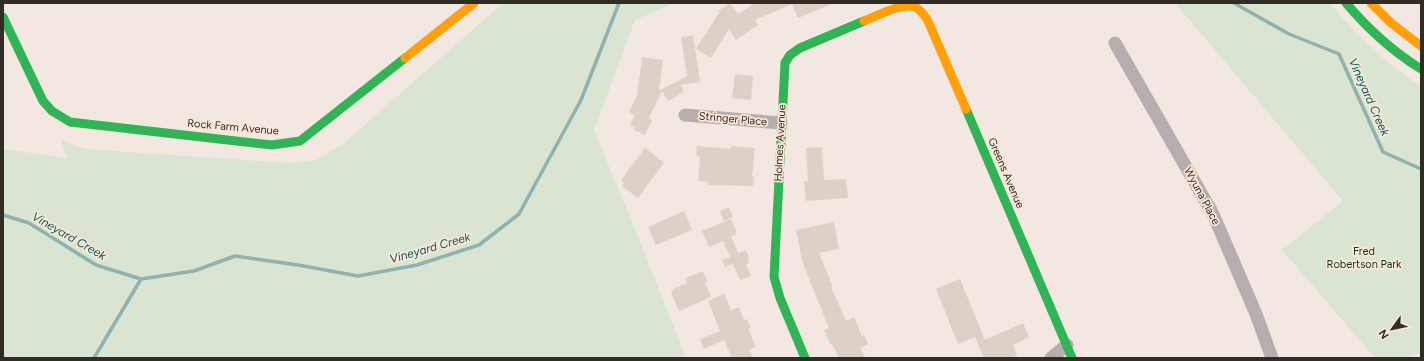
<svg xmlns="http://www.w3.org/2000/svg" width="1424" height="361" viewBox="0 0 1424 361" font-family="Figtree,sans-serif">
	<style>
		.green { fill: #dae4d2 }
		.lines { fill: none; stroke-linecap: round; stroke-linejoin: round }
		.stream { stroke: #8fb1af; stroke-width: 3.5 }
		.building { fill: #dcd0c7 }
		.street { stroke: #b6aeae; stroke-width: 13 }
		.fast { stroke: #30b455; stroke-width: 9 }
		.slow { stroke: #ff9f0a; stroke-width: 9 }
		.labels { text-anchor: middle; dominant-baseline: central; stroke-width: 3.5; stroke-linejoin: round; paint-order: stroke }
		.street-label { font-size: 11px; fill: #322b26; stroke: #fbe7d9 }
		.park-label { font-size: 11px; fill: #073a10; stroke: #fbe7d9 }
		.water-label { font-size: 12px; font-style: italic; fill: #075859; stroke: #fbe7d9 }
	</style>
	<rect width="100%" height="100%" fill="#f3e8e1"/>
	<!-- green -->
	<g class="green">
		<polygon points="503,3 674,3 635,20 594,130 629,215 686,358 3,358 3,149 67,158 61,140 85,149 290,163 316,160 343,144"/>
		<path d="M1175,3H1330C1354,34 1388,65 1421,86V353L1401,358H1375L1282,250L1343,201Z"/>
	</g>
	<g class="lines">
		<!-- stream -->
		<g class="stream">
			<polyline points="1234,3 1289,34 1339,54 1383,152 1421,169"/>
			<polyline points="3,215 29,223 96,265 141,279 194,271 235,256 298,265 358,276 417,265 479,245 519,214 581,100 619,3"/>
			<polyline points="94,358 141,279"/>
		</g>
	</g>
	<!-- building -->
	<g class="building">
		<polygon points="730,3 738,14 755,3 834,3 798,18 792,4 755,20 758,25 736,40 729,29 711,58 696,49 719,13 718,11"/>
		<polygon points="693,35 700,82 680,85 684,92 668,101 662,91 649,118 652,120 645,135 634,130 635,128 630,125 635,115 629,112 637,96 642,57 663,60 659,91 687,76 681,37"/>
		<polygon points="735,74 753,76 751,100 732,98"/>
		<polygon points="697,146 731,149 731,146 755,148 752,176 754,176 753,186 708,185 708,182 698,181 700,160 699,156 696,155"/>
		<polygon points="822,147 824,180 846,179 848,198 806,201 804,181 808,181 806,148"/>
		<polygon points="645,148 664,163 638,198 622,186 624,183 621,180"/>
		<polygon points="729,207 733,217 724,221 720,211"/>
		<polygon points="684,211 692,230 656,245 648,227"/>
		<polygon points="731,219 737,234 731,236 738,253 746,250 749,258 748,258 749,263 746,264 751,276 740,280 733,264 725,267 722,260 730,257 723,241 709,247 702,231"/>
		<polygon points="834,222 839,249 819,253 833,287 831,287 846,321 854,317 862,336 864,335 868,344 860,348 865,358 839,358 832,344 830,344 824,330 829,328 803,264 796,230"/>
		<polygon points="703,271 708,282 705,283 711,297 679,311 671,293 673,289 687,283 686,278"/>
		<polygon points="960,279 985,340 1023,323 1029,337 1013,345 1017,355 1012,358 984,358 975,337 958,344 936,289"/>
		<polygon points="724,294 731,310 739,307 744,320 747,319 751,328 748,329 756,347 749,350 753,358 732,358 724,340 704,349 700,339 720,331 708,301"/>
	</g>
	<g class="lines">
		<!-- street -->
		<g class="street">
			<polyline points="1115,43 1213,214 1256,314 1272,358"/>
			<polyline points="685,115 781,123"/>
			<polyline points="1051,358 1067,345"/>
		</g>
		<!-- fast -->
		<g class="fast">
			<path d="M1346,3C1368,29 1392,51 1421,69"/>
			<polyline points="3,17 43,101 52,111 70,122 272,145 300,141 405,58"/>
			<polyline points="966,109 1072,358"/>
			<polyline points="805,358 780,298 774,277 785,63 790,55 800,48 864,21"/>
		</g>
		<!-- slow -->
		<g class="slow">
			<polyline points="1371,3 1391,23 1421,46"/>
			<path d="M864,21C877,16 902,2 915,7C921,10 925,16 928,21L966,109"/>
			<polyline points="405,58 474,3"/>
		</g>
	</g>
	<g class="labels">
		<!-- street labels -->
		<g class="street-label">
			<text transform="translate(733 119) rotate(5)">Stringer Place</text>
			<text transform="translate(233 127) rotate(5)">Rock Farm Avenue</text>
			<text transform="translate(780 143) rotate(-87)">Holmes Avenue</text>
			<text transform="translate(1006 173) rotate(67)">Greens Avenue</text>
			<text transform="translate(1202 196) rotate(62)">Wyuna Place</text>
		</g>
		<!-- park labels -->
		<g class="park-label">
			<text x="1364" y="251">Fred<tspan x="1364" dy="13">Robertson Park</tspan></text>
		</g>
		<!-- water labels -->
		<g class="water-label">
			<text transform="translate(1369 97) rotate(66)">Vineyard Creek</text>
			<text transform="translate(69 236) rotate(30)">Vineyard Creek</text>
			<text transform="translate(430 248) rotate(-16)">Vineyard Creek</text>
		</g>
	</g>
	<!-- border -->
	<rect width="1424" height="361" fill="none" stroke="#322b26" stroke-width="8"/>
	<!-- north arrow -->
	<g transform="translate(1392 329) rotate(237)" stroke="#fbe7d9" stroke-width="3" paint-order="stroke">
	<path d="M0-3L7 15L0 10L-7 15Z" fill="#322b26"/>
	<text y="-6" font-size="11" font-weight="bold" text-anchor="middle" fill="#322b26">N</text>
	</g>
</svg>
